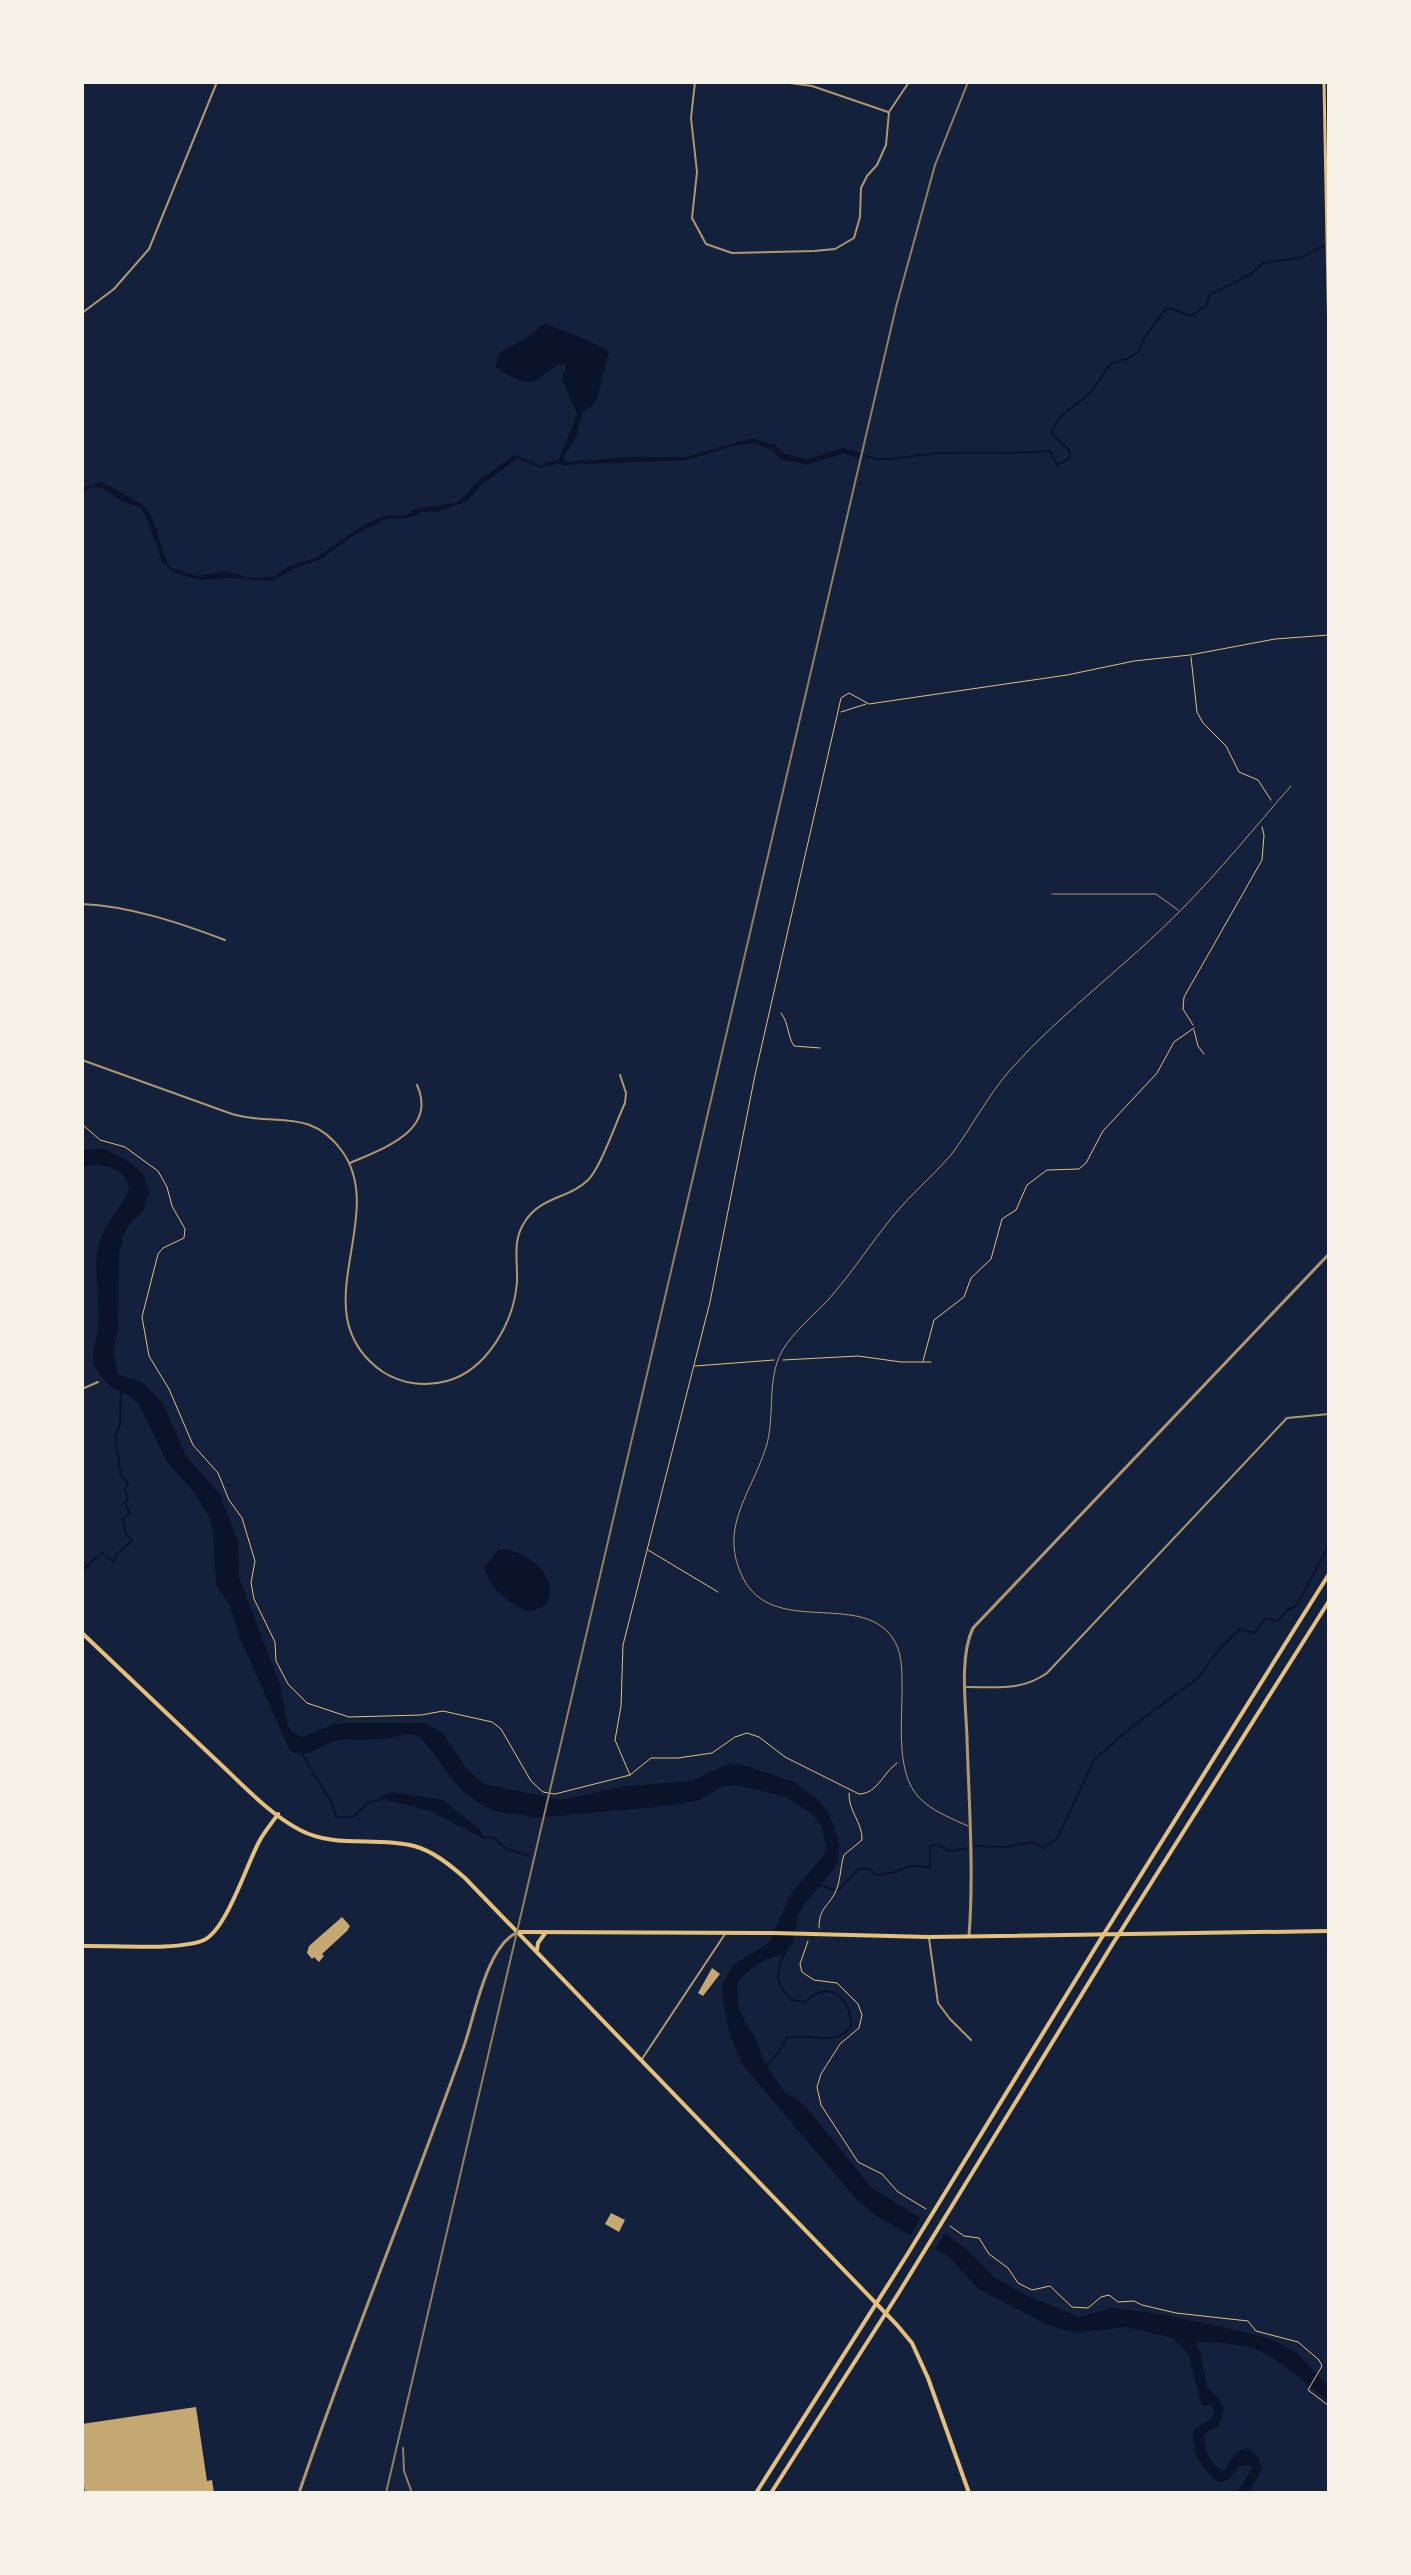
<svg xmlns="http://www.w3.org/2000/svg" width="1411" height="2575" font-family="Arial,sans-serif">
  <rect width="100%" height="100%" fill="#14213d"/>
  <g fill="#0b132b">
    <path d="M 544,324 C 554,326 604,346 609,352 L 597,398 L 593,405 L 582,413 L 576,438 L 563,457 L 566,462 L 625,457 L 686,457 L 752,438 L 775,445 L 785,454 L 807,459 L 843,448 L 861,453 L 858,459 L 844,453 L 807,465 L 780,459 L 772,450 L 754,443 L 732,446 L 688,460 L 564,465 L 558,463 L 542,468 L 517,459 L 480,486 L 467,501 L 438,512 L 422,512 L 408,518 L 386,519 L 354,535 L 321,559 L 297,567 L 272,581 L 231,578 L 198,580 L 173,572 L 162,562 L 146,516 L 141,508 L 121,501 L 103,488 L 91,487 L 82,492 L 82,488 L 101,482 C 108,485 143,504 146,508 C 157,520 159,550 171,568 L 198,576 L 226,571 L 249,578 L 275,577 L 287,567 L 317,557 L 362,526 L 383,516 L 407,515 L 414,509 L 455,503 L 467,494 L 476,483 L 515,455 L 540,465 L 559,459 L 577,414 L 562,380 L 566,364 C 554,364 548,372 539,379 C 528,387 504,375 496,367 C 497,345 514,347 528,337 C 534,332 538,327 544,324 Z"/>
    <path d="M 104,1149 L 128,1161 L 144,1175 L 149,1192 L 143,1211 L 130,1223 L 123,1236 L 119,1254 L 118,1328 L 114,1350 L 117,1371 L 119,1375 L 142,1382 L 163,1403 L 186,1456 L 220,1494 L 238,1542 L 239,1577 L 280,1685 L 288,1726 L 293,1733 L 303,1737 L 334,1724 L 346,1723 L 424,1723 L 443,1733 L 467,1769 L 484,1784 L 561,1800 L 626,1786 L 692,1781 L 728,1764 L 743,1765 L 794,1782 L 818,1800 L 826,1809 L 835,1828 L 839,1844 L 838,1860 L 834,1869 L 803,1906 L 798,1916 L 793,1942 L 785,1955 C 770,1954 746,1970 737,1983 L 738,2005 L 745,2022 L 755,2037 L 765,2063 L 785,2093 L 799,2100 L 807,2108 L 872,2188 L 946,2234 L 967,2250 L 995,2278 L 1026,2295 L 1079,2317 L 1111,2308 L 1160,2314 L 1245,2332 L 1273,2340 L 1297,2353 L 1329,2387 L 1329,2401 C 1305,2384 1284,2361 1257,2350 C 1238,2342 1214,2343 1195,2342 L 1201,2354 L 1207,2388 L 1218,2397 L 1224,2409 L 1219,2425 L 1204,2434 C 1203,2449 1210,2465 1224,2471 C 1231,2462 1233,2450 1248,2448 L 1258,2457 L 1262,2469 L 1248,2493 L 1237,2493 L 1252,2469 L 1251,2465 L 1239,2466 L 1229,2480 L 1219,2482 C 1202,2469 1190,2452 1194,2430 L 1211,2419 L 1214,2412 L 1210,2404 L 1203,2406 L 1201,2403 L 1188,2353 L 1173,2338 L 1126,2327 L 1075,2333 L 1048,2325 L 980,2290 L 948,2256 L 876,2216 L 857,2200 L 742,2064 L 730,2035 L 724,2007 L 722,1985 L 733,1965 L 770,1942 L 790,1895 L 824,1855 L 826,1845 L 821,1826 L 811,1813 L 786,1797 L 737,1785 L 722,1787 L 699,1800 L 676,1805 L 534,1818 C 520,1813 512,1815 499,1812 C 486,1809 472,1799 462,1790 C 449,1779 426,1738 415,1735 C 405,1733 395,1738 385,1739 C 369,1741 351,1738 336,1741 C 319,1745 308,1760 290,1751 L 240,1638 L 229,1604 L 216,1585 L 213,1532 L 209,1517 L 194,1492 L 167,1462 L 139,1404 C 125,1389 110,1393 97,1370 C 88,1355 96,1344 98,1329 C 101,1301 92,1270 99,1243 C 105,1222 121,1209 129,1189 C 128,1169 98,1159 82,1168 L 82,1150 Z"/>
    <path d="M 506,1549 C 531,1555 563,1580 544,1607 L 529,1612 C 508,1603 490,1589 484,1567 L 498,1550 Z"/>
    <path d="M 392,1792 L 443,1800 L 479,1829 L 486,1840 L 430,1811 L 386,1800 L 381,1796 Z"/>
  </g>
  <path fill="#14213d" d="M 923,2214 L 947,2230 L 934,2251 L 909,2238 Z"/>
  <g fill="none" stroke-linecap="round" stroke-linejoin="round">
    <g stroke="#0b132b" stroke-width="2">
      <path d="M 866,456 C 887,464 916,453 941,453 C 977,452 1013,454 1050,451 L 1057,465 L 1070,458 L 1069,450 L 1052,434 C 1056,412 1079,406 1092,390 C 1100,381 1104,371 1112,363 L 1127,359 L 1138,352 L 1144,338 L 1164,311 L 1170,308 L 1191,316 L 1207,305 L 1209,295 L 1251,274 L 1263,263 L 1304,257 L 1314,250 L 1329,244"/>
      <path d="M 82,1570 L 102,1553 L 113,1562 L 118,1553 L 132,1541 L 127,1536 L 122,1519 L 130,1513 L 125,1503 L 128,1498 L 125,1490 L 128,1483 L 121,1476 L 115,1436 L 120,1425 L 121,1392"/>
      <path d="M 301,1752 L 332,1803 L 336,1817 L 353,1817 L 368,1803 L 385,1798"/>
      <path d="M 484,1837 L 494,1838 L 507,1849 L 529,1856"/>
      <path d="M 975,1846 L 1008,1847 L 1032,1842 L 1044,1848 L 1057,1839 L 1094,1760 L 1134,1725 L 1198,1678 L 1220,1648 L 1240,1629 L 1255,1633 L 1265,1619 L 1278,1621 L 1286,1611 L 1297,1605 L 1329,1545"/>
      <path d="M 817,1884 L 837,1891 L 859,1869 L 869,1869 L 876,1875 L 896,1872 L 910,1866 L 930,1867 L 930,1847 L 934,1844 L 951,1851 L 966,1848"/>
      <path d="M 766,2066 L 779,2052 L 787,2038 C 809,2031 835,2049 851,2026 C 851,1996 828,1979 805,2002 L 792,2000 C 774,1981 776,1976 784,1954"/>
    </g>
  </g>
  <g fill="#c6a872">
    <path d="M 342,1917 L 350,1926 L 347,1931 L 322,1954 L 324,1956 L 319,1962 L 314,1957 L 312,1959 L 307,1953 L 309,1946 Z"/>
    <path d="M 712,1968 L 720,1974 L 703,1996 L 698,1993 Z"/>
    <path d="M 611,2213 L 625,2220 L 619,2232 L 605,2224 Z"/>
    <path d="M 196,2407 L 207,2481 L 212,2480 L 214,2493 L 85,2493 L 82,2471 L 82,2424 Z"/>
  </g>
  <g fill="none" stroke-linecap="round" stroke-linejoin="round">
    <g stroke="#e5c07b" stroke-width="1">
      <path d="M 1191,657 L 1197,712 L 1203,723 L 1226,746 L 1239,772 L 1258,780 L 1271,800"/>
      <path d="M 841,712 L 866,704"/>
      <path d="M 781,1013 C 789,1023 787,1035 794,1046 L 820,1048"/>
      <path d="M 1193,1025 L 1183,1009 L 1184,997 L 1262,860 L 1264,835 L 1262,827"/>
      <path d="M 1194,1030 L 1198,1046 L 1204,1054"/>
      <path d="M 82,1124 L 100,1140 L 125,1147 L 158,1171 L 167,1187 L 172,1206 L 185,1229 L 184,1238 L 163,1248 L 158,1254 L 142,1317 L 149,1356 L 169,1389 L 193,1445 L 218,1473 L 229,1500 L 242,1518 L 255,1561 L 251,1583 L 254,1599 L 275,1642 L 276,1661 L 288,1684 L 307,1703 L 349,1717 L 421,1715 L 443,1711 L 492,1722 L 501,1729 L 531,1781 L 543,1792 L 555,1794 L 630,1775 L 651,1758 L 678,1758 L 712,1753 L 735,1737 L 747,1733 L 759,1737 L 785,1757 L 859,1794 C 877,1794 883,1773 897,1763"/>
      <path d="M 783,1360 L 858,1356 L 901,1362 L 931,1362"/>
      <path d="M 923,1361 L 934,1320 L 964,1297 L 971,1278 L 991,1259 L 1002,1219 L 1016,1210 L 1027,1185 L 1047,1170 L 1079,1169 L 1086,1163 L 1103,1131 L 1157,1073 L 1174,1042 L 1194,1028"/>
      <path d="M 695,1366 L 774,1360"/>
      <path d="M 648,1550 L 718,1592"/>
      <path d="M 630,1775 L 615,1740 L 621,1706 L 623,1645 L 710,1302 L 755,1075 L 841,698 L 849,693 L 869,704 L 1067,675 L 1134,661 L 1190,655 L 1275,639 L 1329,635"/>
      <path d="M 819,1928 C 819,1908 827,1908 835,1893 C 841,1881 840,1867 844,1855 L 862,1840 C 863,1823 848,1811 849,1793"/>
      <path d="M 808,1941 L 800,1964 L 802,1972 L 814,1980 L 837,1983 L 858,2004 L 862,2015 L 859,2028 L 840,2044 L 821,2074 L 817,2087 L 821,2105 L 858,2162 L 882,2174 L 898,2192 L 926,2209"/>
      <path d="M 950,2226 L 964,2236 L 979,2238 L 989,2254 L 1008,2268 L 1018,2283 L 1032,2290 L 1050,2286 L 1072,2307 L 1088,2308 L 1101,2297 L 1109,2295 L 1118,2302 L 1134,2301 L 1142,2305 L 1176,2313 L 1248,2321 L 1256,2331 L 1298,2342 L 1319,2360 L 1322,2366 L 1308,2390 L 1329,2406"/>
    </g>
    <g stroke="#b1986c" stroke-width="1">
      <path d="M 1052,894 L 1156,894 L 1178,910"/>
      <path d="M 968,1826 C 953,1819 937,1813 925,1803 C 893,1779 903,1720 902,1684 C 902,1668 902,1651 892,1637 C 859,1591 773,1637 743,1578 C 719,1530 748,1498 764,1453 C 777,1420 765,1382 782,1351 C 794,1331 813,1316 829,1299 C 852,1273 871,1243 893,1216 C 911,1194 933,1176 951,1155 C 972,1127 988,1095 1011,1069 C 1062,1012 1126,966 1180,911 C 1219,872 1254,828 1291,786"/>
    </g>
    <g stroke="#b1986c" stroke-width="2">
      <path d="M 695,82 L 691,118 L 697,172 L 692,218 L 706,244 L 732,253 L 814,251 L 835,249 L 854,238 L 860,217 L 861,188 L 867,176 L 877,165 L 886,145 L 889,112 L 909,82"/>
      <path d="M 695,82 L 716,82"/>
      <path d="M 783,82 L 812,86 L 888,112"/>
      <path d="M 82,313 L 114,289 L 149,249 L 217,82"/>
      <path d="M 82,904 C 130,906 180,923 225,940"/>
      <path d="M 82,1060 L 232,1114 C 275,1127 310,1107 342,1151 C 377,1200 338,1264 347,1318 C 351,1340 364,1359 383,1372 C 402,1384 425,1387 447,1381 C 487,1370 514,1322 517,1282 C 518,1262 512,1242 524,1223 C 540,1196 569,1199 588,1180 C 601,1167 616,1122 625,1103 L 626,1093 L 620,1075"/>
      <path d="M 350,1163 C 382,1149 438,1131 417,1085"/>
      <path d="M 82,1389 L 98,1382"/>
      <path d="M 967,1687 C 997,1687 1022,1691 1047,1673 L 1287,1418 L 1329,1414"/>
      <path d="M 929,1938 L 938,2003 L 950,2019 L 971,2040"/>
      <path d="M 642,2059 L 725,1934"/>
      <path d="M 82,2130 L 82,2144"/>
    </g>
    <g stroke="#b1986c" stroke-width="3">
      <path d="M 969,1936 C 974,1871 969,1804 967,1738 C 966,1706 959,1657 973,1628 L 1329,1254"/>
      <path d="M 299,2493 C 350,2343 411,2196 464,2046 C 475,2015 486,1948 516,1933"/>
    </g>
    <path stroke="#e5c07b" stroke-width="3" d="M 1324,82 L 1329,341"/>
    <g stroke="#e5c07b" stroke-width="4">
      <path d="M 82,1633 C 126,1675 171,1717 215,1759 C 241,1783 269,1814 300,1830 C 336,1849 375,1836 414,1846 C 433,1851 450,1865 465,1878 L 897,2325 L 912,2343 L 928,2378 L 969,2493"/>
      <path d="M 519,1932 L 773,1933 L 929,1937 L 1329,1931"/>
      <path d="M 82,1946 C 111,1945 180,1951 204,1940 C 227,1929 247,1863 260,1840 C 265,1831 272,1823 278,1814"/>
      <path d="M 537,1950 L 538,1943 L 546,1932"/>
    </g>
    <g stroke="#e5c07b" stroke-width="4">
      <path d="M 756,2493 L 907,2255 L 1097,1945 L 1329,1574"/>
      <path d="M 771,2493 L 898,2294 L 1112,1945 L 1329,1601"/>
    </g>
    <g stroke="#918062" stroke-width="2">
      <path d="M 403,2448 L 404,2471 L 412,2493"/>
      <path d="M 386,2493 L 896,307 L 935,165 L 968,82"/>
    </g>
  </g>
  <rect width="1411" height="2575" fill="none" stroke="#f6f1e7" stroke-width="168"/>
</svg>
